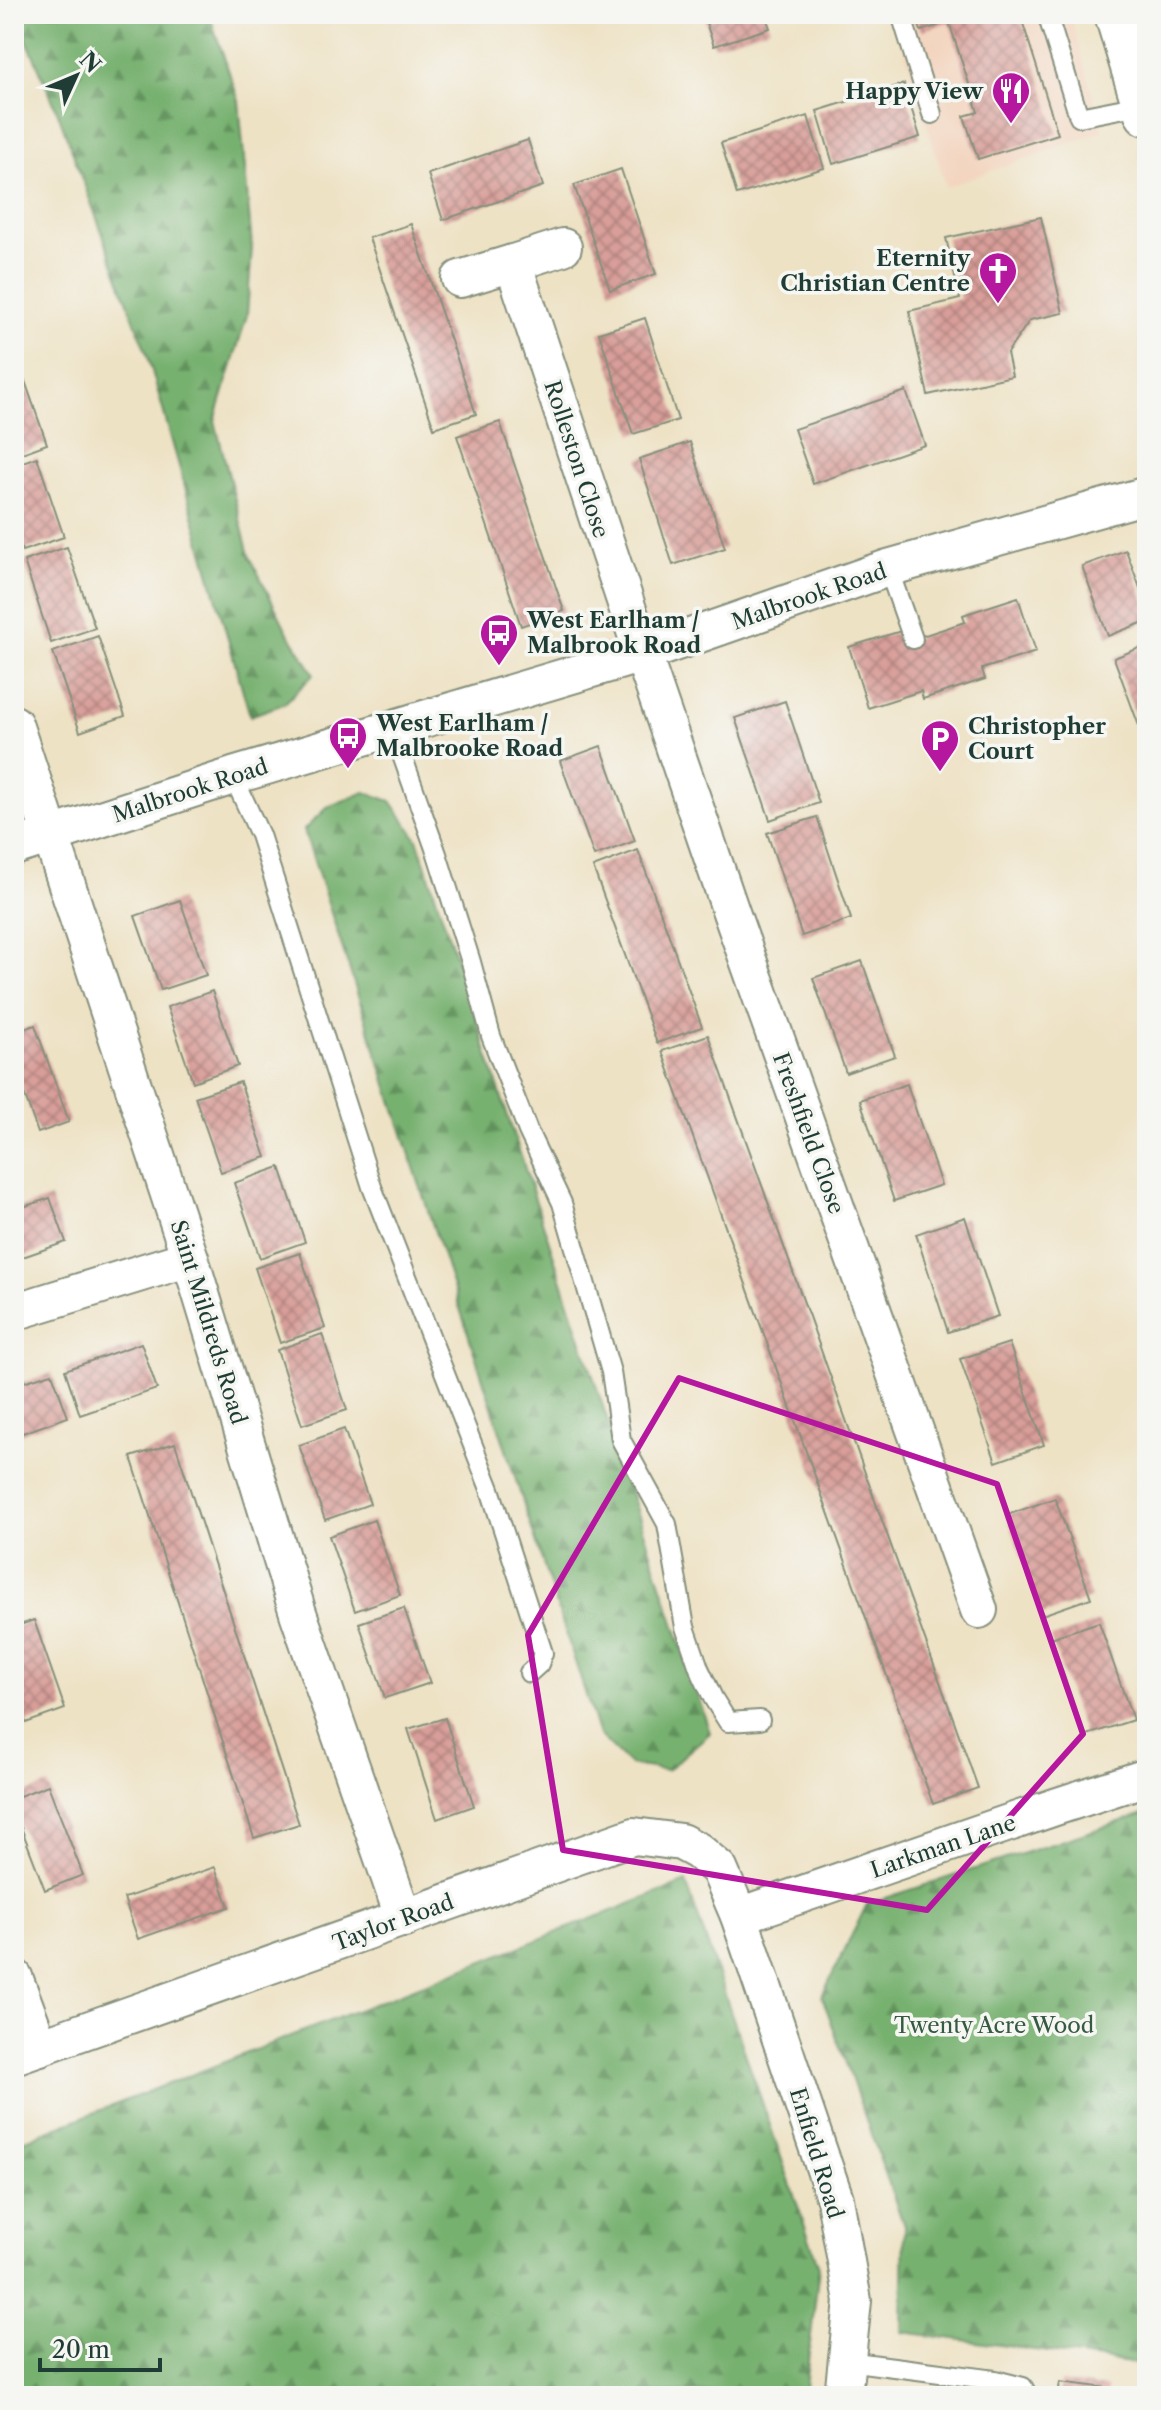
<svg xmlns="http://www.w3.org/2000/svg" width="1161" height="2410" font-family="'Libre Caslon Text',serif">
  <defs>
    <pattern id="forest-firs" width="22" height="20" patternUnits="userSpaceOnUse" patternTransform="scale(2)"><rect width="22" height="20" fill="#77b16f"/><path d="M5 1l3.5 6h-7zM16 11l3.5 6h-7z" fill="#61915c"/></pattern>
    <pattern id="building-cross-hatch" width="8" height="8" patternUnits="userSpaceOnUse" patternTransform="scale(2)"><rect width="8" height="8" fill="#d99e99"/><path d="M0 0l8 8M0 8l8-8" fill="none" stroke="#af827e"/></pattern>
  </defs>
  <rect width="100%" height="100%" fill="#f6f6f2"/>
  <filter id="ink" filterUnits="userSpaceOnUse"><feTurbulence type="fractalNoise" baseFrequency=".0125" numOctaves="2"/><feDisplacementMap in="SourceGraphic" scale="16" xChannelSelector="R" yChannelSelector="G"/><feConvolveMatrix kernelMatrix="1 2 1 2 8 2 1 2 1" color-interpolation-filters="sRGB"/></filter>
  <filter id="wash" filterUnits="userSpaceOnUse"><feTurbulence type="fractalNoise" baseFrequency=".006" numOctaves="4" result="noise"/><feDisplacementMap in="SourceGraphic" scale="32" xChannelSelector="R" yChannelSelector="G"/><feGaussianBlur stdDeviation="1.8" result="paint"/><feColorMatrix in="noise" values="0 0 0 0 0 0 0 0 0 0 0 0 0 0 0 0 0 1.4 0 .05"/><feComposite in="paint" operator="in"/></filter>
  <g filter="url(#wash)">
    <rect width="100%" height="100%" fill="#eee2c5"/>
    <path fill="#f3d4be" d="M 893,14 L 1070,14 L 1103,131 L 946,187 Z"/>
    <g fill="url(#forest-firs)" stroke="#4b7752" stroke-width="2">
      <path d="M 16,14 L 209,14 L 239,101 L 252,247 L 247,315 L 215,421 L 249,555 L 287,631 L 314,674 L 284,704 L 250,716 L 148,357 L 58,113 Z"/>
      <path d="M 365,792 L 391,801 L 417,839 L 710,1733 L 667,1770 L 630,1765 L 599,1735 L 304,830 L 327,807 Z"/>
      <path d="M 1147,1813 L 1147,2365 L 902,2332 L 904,2226 L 822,1996 L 867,1904 Z"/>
      <path d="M 686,1882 L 819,2267 L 804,2396 L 756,2396 L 723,2392 L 613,2394 L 605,2396 L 14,2396 L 14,2144 Z"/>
    </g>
    <g id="blocks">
      <g fill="url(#building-cross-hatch)">
        <path d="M 703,14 L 765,14 L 770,28 L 714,46 Z"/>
        <path d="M 915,14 L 1020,14 L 1058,134 L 978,159 L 964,116 L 978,112 L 949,22 L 921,31 Z"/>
        <path d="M 904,84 L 920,137 L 833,164 L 817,111 Z"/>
        <path d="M 808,116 L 824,168 L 737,195 L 721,143 Z"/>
        <path d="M 528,140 L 543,186 L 443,220 L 428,174 Z"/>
        <path d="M 621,169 L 656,274 L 610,290 L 574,185 Z"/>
        <path d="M 1041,217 L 1063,313 L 1030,320 L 1007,353 L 1012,376 L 928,395 L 909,311 L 960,299 L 946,238 Z"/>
        <path d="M 411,224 L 476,414 L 434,428 L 369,238 Z"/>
        <path d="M 645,318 L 678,420 L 633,434 L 599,333 Z"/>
        <path d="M 19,364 L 47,444 L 14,456 L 14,365 Z"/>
        <path d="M 906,391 L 925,445 L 813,484 L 794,429 Z"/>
        <path d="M 500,422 L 564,611 L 521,626 L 457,436 Z"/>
        <path d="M 690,442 L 725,548 L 673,565 L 639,459 Z"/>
        <path d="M 37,457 L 64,537 L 22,551 L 14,526 L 14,465 Z"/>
        <path d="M 67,547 L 95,628 L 51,643 L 24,561 Z"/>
        <path d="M 1126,550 L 1147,607 L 1147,621 L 1108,636 L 1082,566 Z"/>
        <path d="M 1018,597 L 1036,652 L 982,669 L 985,679 L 923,699 L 921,691 L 868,708 L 849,647 L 901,631 L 904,642 L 965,622 L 963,615 Z"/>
        <path d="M 98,636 L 125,716 L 80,732 L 53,652 Z"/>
        <path d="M 1147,645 L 1147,732 L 1142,734 L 1114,658 Z"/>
        <path d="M 785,701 L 819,803 L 770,820 L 735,718 Z"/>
        <path d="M 601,746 L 635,841 L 594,856 L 560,761 Z"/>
        <path d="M 817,817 L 851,919 L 802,936 L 767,833 Z"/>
        <path d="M 638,850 L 702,1027 L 657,1043 L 593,867 Z"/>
        <path d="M 180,900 L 206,975 L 161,990 L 135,916 Z"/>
        <path d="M 862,961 L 895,1056 L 846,1073 L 813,978 Z"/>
        <path d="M 212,991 L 238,1066 L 193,1082 L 167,1007 Z"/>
        <path d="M 35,1025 L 69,1122 L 38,1133 L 14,1065 L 14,1032 Z"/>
        <path d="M 708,1035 L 978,1788 L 933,1804 L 662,1051 Z"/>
        <path d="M 240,1082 L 266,1157 L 221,1172 L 195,1097 Z"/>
        <path d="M 907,1084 L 941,1185 L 894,1201 L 860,1100 Z"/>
        <path d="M 280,1167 L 305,1242 L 260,1258 L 234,1183 Z"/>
        <path d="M 50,1198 L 66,1242 L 14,1260 L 14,1210 Z"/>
        <path d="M 965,1217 L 998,1316 L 948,1332 L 916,1234 Z"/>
        <path d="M 300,1253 L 325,1328 L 280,1343 L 255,1268 Z"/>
        <path d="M 322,1334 L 347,1410 L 302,1425 L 277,1350 Z"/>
        <path d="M 141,1343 L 157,1389 L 80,1415 L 65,1370 Z"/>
        <path d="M 1009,1343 L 1044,1445 L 996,1462 L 960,1359 Z"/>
        <path d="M 52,1373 L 68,1417 L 14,1436 L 14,1385 Z"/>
        <path d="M 344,1429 L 370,1504 L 325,1520 L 299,1445 Z"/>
        <path d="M 175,1443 L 299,1824 L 254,1838 L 131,1457 Z"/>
        <path d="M 1055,1498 L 1091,1598 L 1042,1615 L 1007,1515 Z"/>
        <path d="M 374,1520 L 400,1595 L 355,1611 L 329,1536 Z"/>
        <path d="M 404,1608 L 430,1683 L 385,1698 L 359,1623 Z"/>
        <path d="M 34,1620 L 65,1709 L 26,1723 L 14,1688 L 14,1627 Z"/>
        <path d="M 1099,1622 L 1133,1720 L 1084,1736 L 1051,1638 Z"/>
        <path d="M 445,1718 L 474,1806 L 437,1819 L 408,1729 Z"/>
        <path d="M 48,1785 L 83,1875 L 45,1890 L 14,1809 L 14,1798 Z"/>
        <path d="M 215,1867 L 229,1907 L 138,1939 L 124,1898 Z"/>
        <path d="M 1060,2382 L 1107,2388 L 1106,2396 L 1058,2396 Z"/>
      </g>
    </g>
  </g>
  <g filter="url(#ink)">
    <use href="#blocks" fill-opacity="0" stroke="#86907c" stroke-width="2"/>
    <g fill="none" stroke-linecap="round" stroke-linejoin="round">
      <g stroke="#86907c" stroke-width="22">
        <g id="service">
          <path d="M 901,14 L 932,114"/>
          <path d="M 1047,14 L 1079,117 L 1145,104"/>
          <path d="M 888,568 L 913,639"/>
          <path d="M 392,727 L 437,854 L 471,962 L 491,1036 L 528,1131 L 562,1203 L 611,1372 L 621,1440 L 667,1524 L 685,1627 L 699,1668 L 713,1698 L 728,1722 L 760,1720"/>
          <path d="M 233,776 L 260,835 L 372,1187 L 490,1489 L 543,1653 L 539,1664 L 529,1673"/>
          <path d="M 847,2361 L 995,2380 L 1023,2387 L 1028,2396"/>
        </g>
      </g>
      <g stroke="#86907c" stroke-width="40">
        <g id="minor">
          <path d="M 563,247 L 513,263 L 649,673 L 732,915 L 979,1610"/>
          <path d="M 460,279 L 513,263"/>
          <path d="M 14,724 L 190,1258 L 298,1613 L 404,1919"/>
          <path d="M 14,847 L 233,776 L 642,654 L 888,568 L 1147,495"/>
          <path d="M 14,1312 L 190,1258"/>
          <path d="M 739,1916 L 1055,1807 L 1147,1777"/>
          <path d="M 14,1977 L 40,2047"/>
          <path d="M 14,2056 L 634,1836 L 681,1842 L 698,1851 L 719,1869 L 739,1916 L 835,2199 L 853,2301 L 843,2396"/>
        </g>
      </g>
      <g stroke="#86907c" stroke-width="48">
        <path id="tertiary" d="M 1117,14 L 1147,113"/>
      </g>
      <use href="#service" stroke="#fff" stroke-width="18"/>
      <use href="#minor" stroke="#fff" stroke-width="36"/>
      <use href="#tertiary" stroke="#fff" stroke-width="44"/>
    </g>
  </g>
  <path fill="none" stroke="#b5179e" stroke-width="6" stroke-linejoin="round" d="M 679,1378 L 997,1484 L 1083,1734 L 927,1910 L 563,1850 L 528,1635 Z"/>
  <defs>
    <g id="restaurant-pin" transform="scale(2)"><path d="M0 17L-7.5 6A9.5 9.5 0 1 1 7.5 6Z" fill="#b5179e" stroke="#f6f6f2"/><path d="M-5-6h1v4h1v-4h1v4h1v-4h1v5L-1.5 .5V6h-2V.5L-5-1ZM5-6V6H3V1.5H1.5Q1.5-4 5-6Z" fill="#fff"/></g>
    <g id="church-pin" transform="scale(2)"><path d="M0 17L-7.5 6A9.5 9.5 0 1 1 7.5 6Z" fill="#b5179e" stroke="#f6f6f2"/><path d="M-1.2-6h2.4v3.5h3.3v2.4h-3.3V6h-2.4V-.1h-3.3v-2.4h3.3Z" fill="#fff"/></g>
    <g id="bus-pin" transform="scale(2)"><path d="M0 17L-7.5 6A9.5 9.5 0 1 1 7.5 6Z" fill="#b5179e" stroke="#f6f6f2"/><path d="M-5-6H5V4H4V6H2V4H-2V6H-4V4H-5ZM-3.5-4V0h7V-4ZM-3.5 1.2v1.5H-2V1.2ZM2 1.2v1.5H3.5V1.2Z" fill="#fff"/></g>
    <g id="parking-pin" transform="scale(2)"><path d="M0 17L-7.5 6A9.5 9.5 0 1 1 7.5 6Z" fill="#b5179e" stroke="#f6f6f2"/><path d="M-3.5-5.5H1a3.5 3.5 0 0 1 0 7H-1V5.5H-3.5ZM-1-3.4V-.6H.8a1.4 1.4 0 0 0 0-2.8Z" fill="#fff"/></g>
  </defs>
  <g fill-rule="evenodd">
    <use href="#restaurant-pin" x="1011" y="91"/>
    <use href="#church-pin" x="998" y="271"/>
    <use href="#bus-pin" x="499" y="633"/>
    <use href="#bus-pin" x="348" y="736"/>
    <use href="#parking-pin" x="940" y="739"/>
  </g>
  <g text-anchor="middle" stroke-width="7" stroke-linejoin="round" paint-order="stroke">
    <g font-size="22" font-weight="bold" fill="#1f3d34" stroke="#f6f6f2" text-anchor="start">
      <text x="983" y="99" text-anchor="end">Happy View</text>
      <text x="970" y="266" text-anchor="end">Eternity<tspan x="970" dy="25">Christian Centre</tspan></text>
      <text x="527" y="628">West Earlham /<tspan x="527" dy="25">Malbrook Road</tspan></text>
      <text x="376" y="731">West Earlham /<tspan x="376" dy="25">Malbrooke Road</tspan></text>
      <text x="968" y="734">Christopher<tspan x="968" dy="25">Court</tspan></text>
    </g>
    <g font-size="22" fill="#1f3d34" stroke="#f6f6f2">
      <text transform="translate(577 459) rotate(72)" y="8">Rolleston Close</text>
      <text transform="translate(809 596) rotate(-19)" y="8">Malbrook Road</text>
      <text transform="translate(190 790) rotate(-18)" y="8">Malbrook Road</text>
      <text transform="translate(809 1133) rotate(70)" y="8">Freshfield Close</text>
      <text transform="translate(209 1322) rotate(73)" y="8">Saint Mildreds Road</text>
      <text transform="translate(943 1846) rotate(-19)" y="8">Larkman Lane</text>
      <text transform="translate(393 1922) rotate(-20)" y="8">Taylor Road</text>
      <text transform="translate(817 2153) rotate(73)" y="8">Enfield Road</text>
    </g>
    <g font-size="22" fill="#365a43" stroke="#f6f6f2">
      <text x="994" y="2033">Twenty Acre Wood</text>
    </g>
  </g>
  <rect width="1161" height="2410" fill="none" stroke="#f6f6f2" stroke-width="48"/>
  <g transform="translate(76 76) rotate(46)" stroke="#f6f6f2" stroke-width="6" paint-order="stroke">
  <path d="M0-6L14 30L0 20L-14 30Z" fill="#1f3d34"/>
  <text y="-12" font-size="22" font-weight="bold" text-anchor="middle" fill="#1f3d34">N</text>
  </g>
  <path d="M40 2358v12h120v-12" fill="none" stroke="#1f3d34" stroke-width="4"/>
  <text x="52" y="2358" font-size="24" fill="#1f3d34" stroke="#f6f6f2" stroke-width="6" paint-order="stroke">20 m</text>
</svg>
